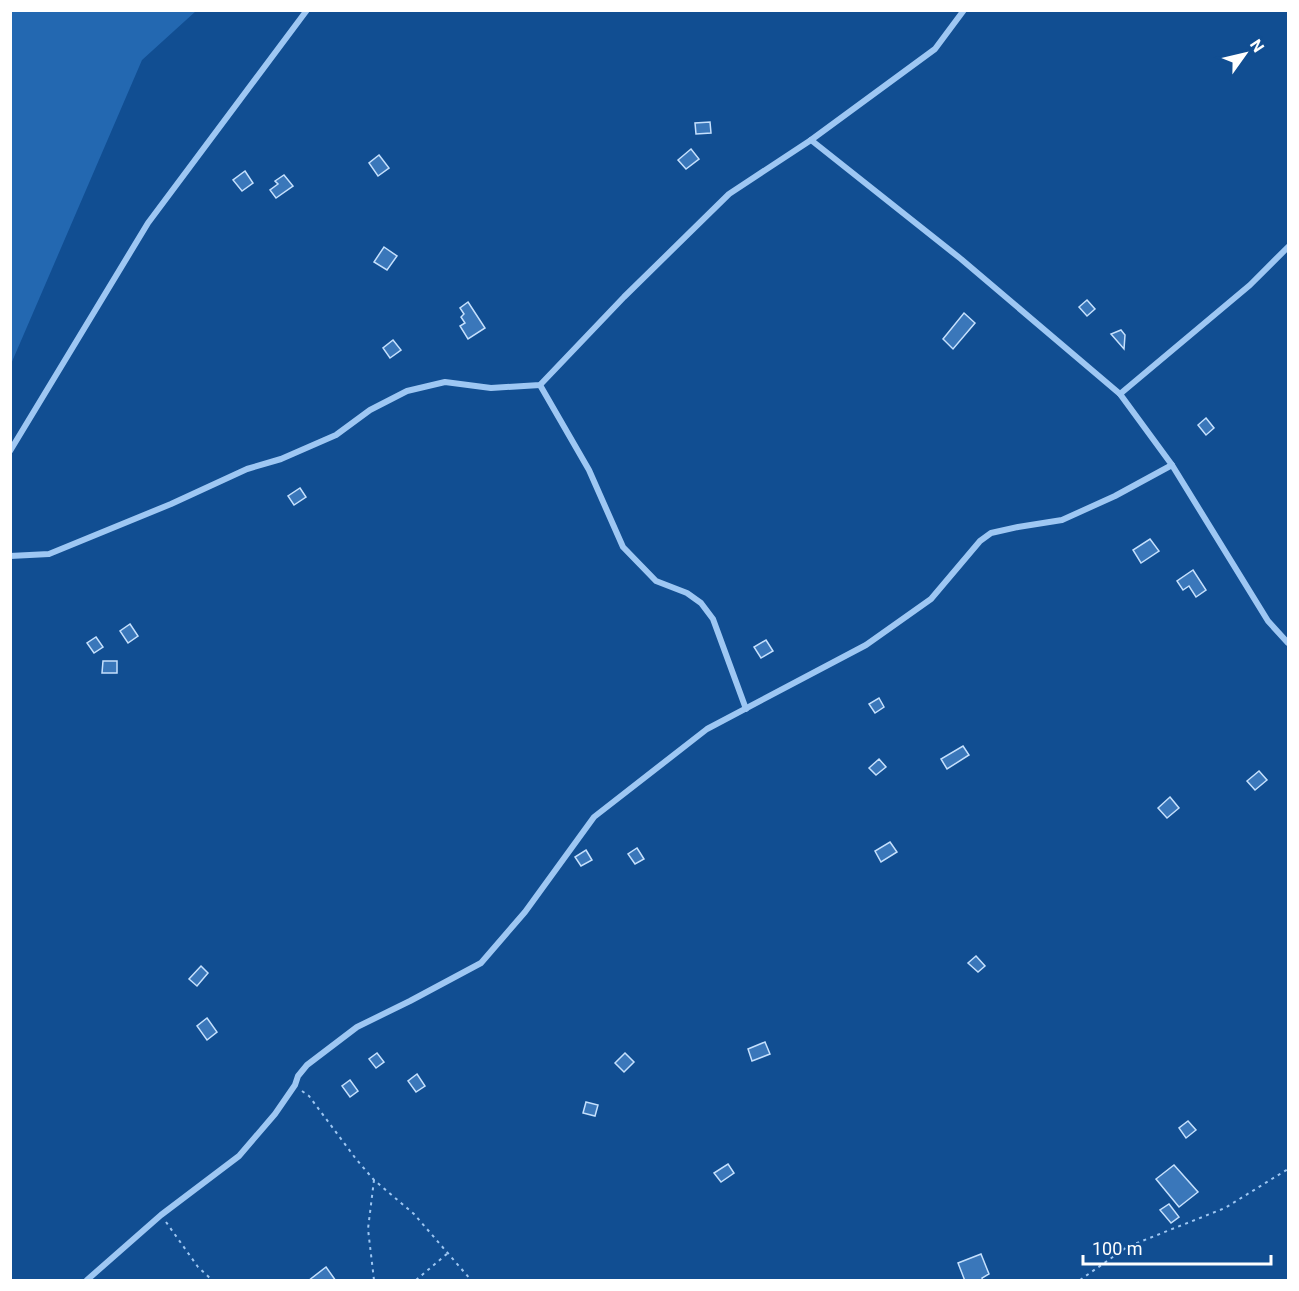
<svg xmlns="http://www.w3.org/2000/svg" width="1299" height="1291" font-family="Roboto,sans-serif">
  <rect width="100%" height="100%" fill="#114e92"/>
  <path fill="#2368b1" d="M 11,10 L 196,11 L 142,60 L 11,364 Z"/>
  <g fill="#3a77ba" stroke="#c5e0fd" stroke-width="1.5">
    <path d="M 710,122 L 711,133 L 696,134 L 695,123 Z"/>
    <path d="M 691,149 L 699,159 L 686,169 L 678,160 Z"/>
    <path d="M 379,155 L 389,168 L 378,176 L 369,163 Z"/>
    <path d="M 245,171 L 253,183 L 242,191 L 233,180 Z"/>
    <path d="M 284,175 L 293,186 L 276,198 L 270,190 L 278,184 L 275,181 Z"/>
    <path d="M 384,247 L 397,256 L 387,270 L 374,262 Z"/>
    <path d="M 1087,300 L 1095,309 L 1087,316 L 1079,307 Z"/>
    <path d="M 468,302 L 485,328 L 468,339 L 460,326 L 465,323 L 461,317 L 464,314 L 460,308 Z"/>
    <path d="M 964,313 L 975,323 L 953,349 L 943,339 Z"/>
    <path d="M 1121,330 L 1125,335 L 1124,349 L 1111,334 Z"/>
    <path d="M 393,340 L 401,350 L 390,358 L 383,348 Z"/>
    <path d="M 1206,418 L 1214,428 L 1206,435 L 1198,425 Z"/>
    <path d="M 300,488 L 306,497 L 294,505 L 288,496 Z"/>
    <path d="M 1150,539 L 1159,551 L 1141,563 L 1133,550 Z"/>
    <path d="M 1193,570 L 1206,590 L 1196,597 L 1189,586 L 1183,590 L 1177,581 Z"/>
    <path d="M 130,624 L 138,636 L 128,643 L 120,631 Z"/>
    <path d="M 96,637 L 103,647 L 94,653 L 87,643 Z"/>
    <path d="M 766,640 L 773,651 L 761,658 L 754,647 Z"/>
    <path d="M 103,661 L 117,661 L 117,673 L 102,673 Z"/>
    <path d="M 879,698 L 884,707 L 875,713 L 869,704 Z"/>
    <path d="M 963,746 L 969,755 L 947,769 L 941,759 Z"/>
    <path d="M 879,759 L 886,767 L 876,775 L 869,768 Z"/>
    <path d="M 1259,771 L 1267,780 L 1255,790 L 1247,781 Z"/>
    <path d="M 1170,797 L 1179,808 L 1167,818 L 1158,808 Z"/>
    <path d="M 890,842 L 897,852 L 881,862 L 875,851 Z"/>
    <path d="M 637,848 L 644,859 L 635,864 L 628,854 Z"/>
    <path d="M 586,850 L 592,860 L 581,866 L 575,857 Z"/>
    <path d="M 976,956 L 985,966 L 978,972 L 968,963 Z"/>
    <path d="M 201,966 L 208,973 L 197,986 L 189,979 Z"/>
    <path d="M 207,1018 L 217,1032 L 207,1040 L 197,1026 Z"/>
    <path d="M 765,1042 L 770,1054 L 752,1061 L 748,1049 Z"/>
    <path d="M 377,1053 L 384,1062 L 376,1068 L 369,1059 Z"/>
    <path d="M 625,1053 L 634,1062 L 624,1072 L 615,1063 Z"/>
    <path d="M 417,1074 L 425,1086 L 416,1092 L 408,1081 Z"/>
    <path d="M 350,1080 L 358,1091 L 350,1097 L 342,1086 Z"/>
    <path d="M 586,1102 L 598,1105 L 595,1116 L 583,1113 Z"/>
    <path d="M 1188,1121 L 1196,1130 L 1186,1138 L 1179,1128 Z"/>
    <path d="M 728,1164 L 734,1173 L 721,1182 L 714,1173 Z"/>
    <path d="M 1174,1165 L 1198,1192 L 1179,1207 L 1156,1179 Z"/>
    <path d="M 1169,1204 L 1179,1217 L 1171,1223 L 1160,1210 Z"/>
    <path d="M 981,1254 L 989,1274 L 982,1278 L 983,1281 L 965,1281 L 958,1263 Z"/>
    <path d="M 326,1267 L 336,1281 L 308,1281 Z"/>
  </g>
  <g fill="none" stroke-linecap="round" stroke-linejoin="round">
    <g stroke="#9ec7f3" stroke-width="2" stroke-dasharray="3 4.5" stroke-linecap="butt">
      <path d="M 302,1091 L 309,1096 L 356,1159 L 374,1180 L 414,1214 L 471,1280"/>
      <path d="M 374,1180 L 368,1229 L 374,1280"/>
      <path d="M 166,1222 L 198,1267 L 212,1280"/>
      <path d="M 416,1280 L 448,1253"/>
      <path d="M 1080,1280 L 1127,1247 L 1225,1208 L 1288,1169"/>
    </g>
    <g stroke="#9ec7f3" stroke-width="6">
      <path d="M 964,10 L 935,49 L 811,140 L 961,259 L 1120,394"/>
      <path d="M 540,385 L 589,470 L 623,547 L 656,581 L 687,593 L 701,603 L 713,619 L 746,709"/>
      <path d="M 10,451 L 148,223 L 307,10"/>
      <path d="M 1172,465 L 1268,621 L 1288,643"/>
      <path d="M 10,556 L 49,554 L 171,504 L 247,469 L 281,459 L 336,435 L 370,410 L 407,391 L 445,382 L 491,388 L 540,385 L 624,297 L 729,194 L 811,140"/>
      <path d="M 87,1280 L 161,1215 L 239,1156 L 275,1114 L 295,1085 L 298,1076 L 307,1065 L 357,1027 L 410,1001 L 481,963 L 525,912 L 594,817 L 707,729 L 866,645 L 931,599 L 980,541 L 991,533 L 1018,527 L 1062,520 L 1115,496 L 1172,465 L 1120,394 L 1250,285 L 1288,247"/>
    </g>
  </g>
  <rect width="1299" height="1291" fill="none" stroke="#ffffff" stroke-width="24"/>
  <g transform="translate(1245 54) rotate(56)" stroke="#114e92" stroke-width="4.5" paint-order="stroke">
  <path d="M0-4.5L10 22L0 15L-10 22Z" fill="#ffffff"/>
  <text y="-9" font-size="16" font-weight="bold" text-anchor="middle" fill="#ffffff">N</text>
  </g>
  <path d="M1083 1255v9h188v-9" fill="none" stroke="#ffffff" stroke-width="3"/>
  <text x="1092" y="1255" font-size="18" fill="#ffffff" stroke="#114e92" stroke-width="4.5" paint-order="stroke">100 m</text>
</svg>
